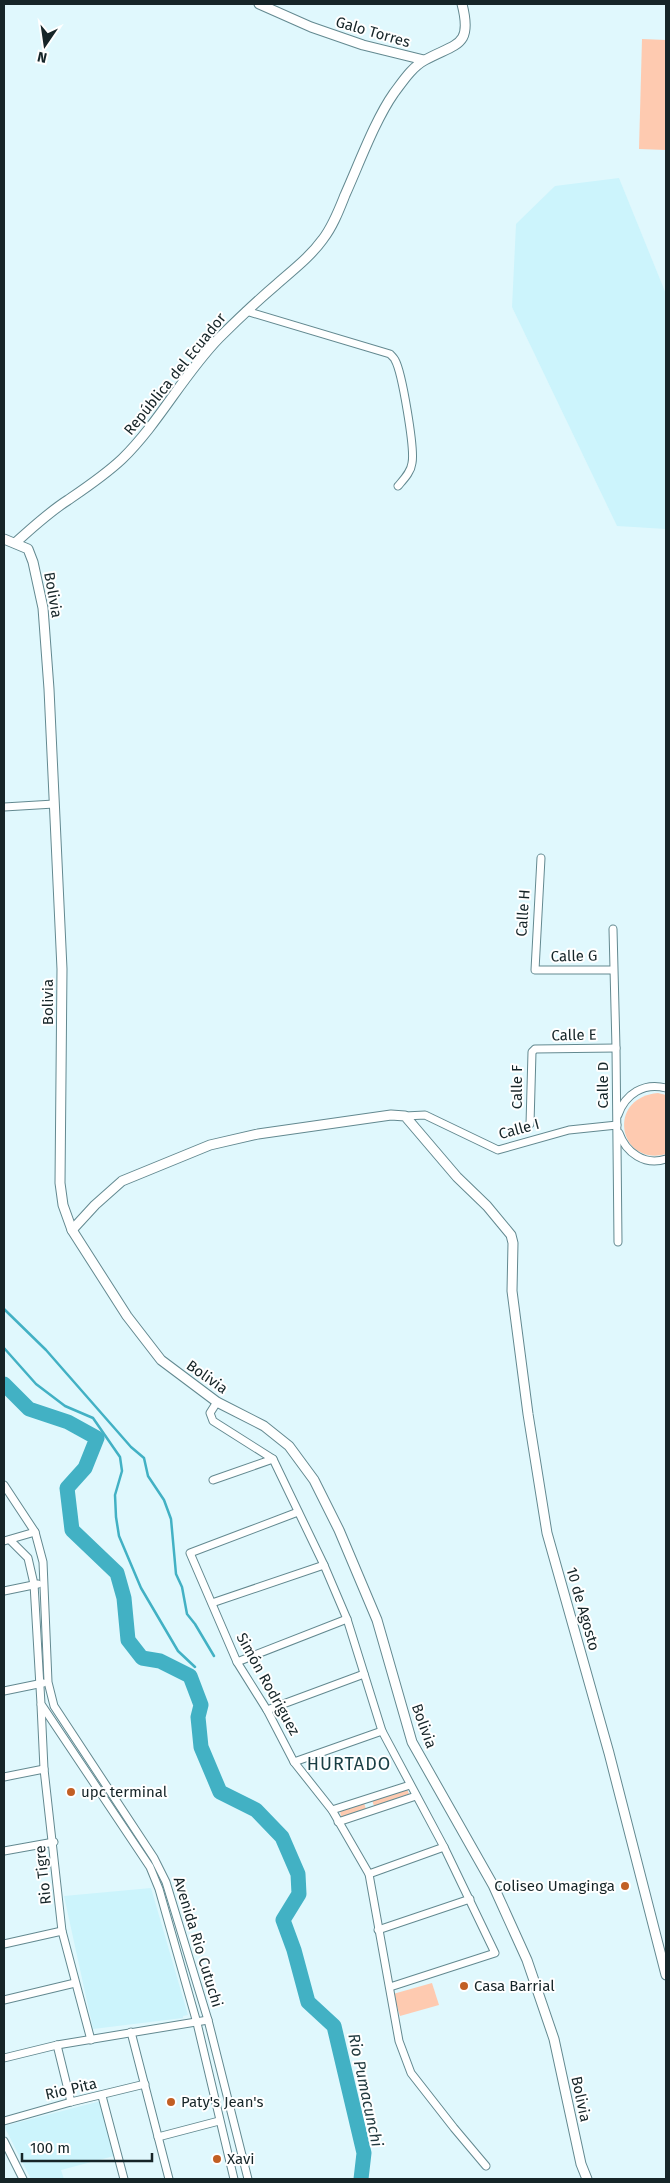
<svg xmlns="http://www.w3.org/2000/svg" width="670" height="2183" font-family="'Fira Sans',sans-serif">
  <rect width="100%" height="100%" fill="#e0f8fd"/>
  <g fill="#ccf4fc">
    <path d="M 619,178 L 666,294 L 666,529 L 617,526 L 512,307 L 516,224 L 555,186 Z"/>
    <path d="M 151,1888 L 188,2015 L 183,2016 L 183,2018 L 93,2029 L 64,1896 Z"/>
    <path d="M 101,2101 L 114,2156 L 61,2170 L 64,2179 L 31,2179 L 4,2126 Z"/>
  </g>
  <g fill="#fecab0">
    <path d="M 642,39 L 666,40 L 666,150 L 639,149 Z"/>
    <path d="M 658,1093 L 666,1095 L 666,1154 C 619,1167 605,1098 658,1093 Z"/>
    <path d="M 407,1789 L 409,1794 L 374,1806 L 372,1800 Z"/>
    <path d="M 364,1803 L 366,1809 L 341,1817 L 340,1811 Z"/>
    <path d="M 432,1983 L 439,2005 L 400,2016 L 393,1994 Z"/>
  </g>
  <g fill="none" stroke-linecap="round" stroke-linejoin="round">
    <g stroke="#42b1c4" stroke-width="2.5">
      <path d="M 4,1309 L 46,1350 L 131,1447 L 144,1458 L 148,1476 L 164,1500 L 171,1519 L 176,1574 L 182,1587 L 187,1614 L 195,1624 L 214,1656"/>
      <path d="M 4,1348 L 36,1384 L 65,1406 L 93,1418 L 120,1457 L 122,1471 L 115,1495 L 116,1517 L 119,1536 L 141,1588 L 178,1651 L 195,1667"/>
    </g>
    <path stroke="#42b1c4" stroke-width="15" d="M 4,1384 L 29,1409 L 68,1422 L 97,1438 L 85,1468 L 67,1488 L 72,1530 L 117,1573 L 124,1598 L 128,1640 L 142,1658 L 160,1661 L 190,1676 L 201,1705 L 198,1717 L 201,1747 L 220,1792 L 256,1810 L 282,1837 L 298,1874 L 299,1894 L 283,1920 L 294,1950 L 308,2002 L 334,2026 L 364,2153 L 361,2179"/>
    <g stroke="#638990" stroke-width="9">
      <g id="minor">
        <path d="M 246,311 L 390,354 C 391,355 395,359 395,360 C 402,372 415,449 412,463 C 411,472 404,479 398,486"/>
        <path d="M 4,807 L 54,804"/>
        <path d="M 541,858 L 535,970 L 613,970"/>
        <path d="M 613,929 L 616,1048 L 618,1242"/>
        <path d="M 618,1115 C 625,1094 644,1082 666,1088"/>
        <path d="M 405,1116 L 425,1115 L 498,1150 L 569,1130 L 617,1125"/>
        <path d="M 530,1124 L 532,1052 L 535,1049 L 616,1048"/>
        <path d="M 619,1133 C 626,1153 645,1166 666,1159"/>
        <path d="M 217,1402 L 210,1413 L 213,1421 L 273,1459 L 324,1565 L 347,1619 L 382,1731 L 444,1847 L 495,1953 L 390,1987"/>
        <path d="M 213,1480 L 273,1459"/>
        <path d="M 4,1485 L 35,1532 L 43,1562 L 48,1682 L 54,1706 L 154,1858 L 166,1882 L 208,2020 L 248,2179"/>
        <path d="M 298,1512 L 190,1553 L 237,1662 L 267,1710 L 294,1762 L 332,1810 L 369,1874 L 399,2041 L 411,2073 L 454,2128 L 486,2166"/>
        <path d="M 10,1540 L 28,1558 L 34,1584 L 41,1704 L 150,1867 L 159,1889 L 197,2023 L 234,2179"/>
        <path d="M 4,1541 L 35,1532"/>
        <path d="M 4,1591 L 38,1584"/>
        <path d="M 212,1603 L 324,1565"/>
        <path d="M 237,1662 L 347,1619"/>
        <path d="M 4,1691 L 43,1683"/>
        <path d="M 41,1705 L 44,1769 L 62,1931 L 91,2040"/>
        <path d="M 267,1710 L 364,1674"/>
        <path d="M 294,1762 L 382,1731"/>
        <path d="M 4,1777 L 44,1769"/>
        <path d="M 332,1810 L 410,1785"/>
        <path d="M 338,1822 L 416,1796"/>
        <path d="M 4,1851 L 54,1842"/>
        <path d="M 369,1874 L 444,1847"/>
        <path d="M 378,1930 L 470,1899"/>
        <path d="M 4,1944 L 62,1931"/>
        <path d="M 4,2000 L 75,1983"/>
        <path d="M 131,2032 L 169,2179"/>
        <path d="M 57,2045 L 71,2102"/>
        <path d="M 4,2058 L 57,2045 L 208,2020"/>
        <path d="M 102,2096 L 124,2179"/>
        <path d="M 4,2121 L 71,2102 L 145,2084"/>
        <path d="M 158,2137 L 219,2121"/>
        <path d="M 4,2141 L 23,2179"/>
      </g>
    </g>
    <g stroke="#638990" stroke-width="11">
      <g id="tertiary">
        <path d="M 259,4 L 311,27 L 363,45 L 424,60"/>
        <path d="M 4,539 L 28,549 L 33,562 L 43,608 L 49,689 L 62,969 L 60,1183 L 63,1205 L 72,1230 L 127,1316 L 161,1360 L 217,1402 L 264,1426 L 289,1446 L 314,1480 L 339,1530 L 377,1620 L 412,1742 L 493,1885 L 527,1960 L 554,2039 L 581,2164 L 587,2179"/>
        <path d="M 15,543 C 32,528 49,512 68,500 C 87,487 105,475 122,459 C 159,423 183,375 219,338 C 238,319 257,301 277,284 C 294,269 310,257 323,239 C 333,226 339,210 345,195 C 359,164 375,120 394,93 C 403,81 412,67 425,60 C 456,43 473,47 462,4"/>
        <path d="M 72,1230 L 95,1205 L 122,1181 L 210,1145 L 258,1134 L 391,1115 L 405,1116 L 457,1177 L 487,1206 L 511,1235 L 513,1243 L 512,1291 L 528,1414 L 547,1533 L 609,1753 L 666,1975"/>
      </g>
    </g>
    <use href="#minor" stroke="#fff" stroke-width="7"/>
    <use href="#tertiary" stroke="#fff" stroke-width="9"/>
  </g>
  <g fill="#c25f24" stroke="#fff" stroke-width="2">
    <circle cx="71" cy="1792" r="5"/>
    <circle cx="625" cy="1886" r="5"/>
    <circle cx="464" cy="1986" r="5"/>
    <circle cx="171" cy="2102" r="5"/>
    <circle cx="217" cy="2159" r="5"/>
  </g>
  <g text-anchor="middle" stroke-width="4" stroke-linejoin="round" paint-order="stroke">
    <g font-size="15" fill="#162528" stroke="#fff">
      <text transform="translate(373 32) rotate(16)" y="5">Galo Torres</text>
      <text transform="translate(175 374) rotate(-51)" y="5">República del Ecuador</text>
      <text transform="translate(53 595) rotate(80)" y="5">Bolivia</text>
      <text transform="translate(523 913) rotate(-86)" y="5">Calle H</text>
      <text transform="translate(574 956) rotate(-1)" y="5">Calle G</text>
      <text transform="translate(48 1002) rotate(-90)" y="5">Bolivia</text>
      <text transform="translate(574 1035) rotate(-1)" y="5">Calle E</text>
      <text transform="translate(603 1085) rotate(-90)" y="5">Calle D</text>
      <text transform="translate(517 1087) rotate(-90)" y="5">Calle F</text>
      <text transform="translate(519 1129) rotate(-15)" y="5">Calle I</text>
      <text transform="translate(207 1377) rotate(35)" y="5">Bolivia</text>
      <text transform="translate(583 1609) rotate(74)" y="5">10 de Agosto</text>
      <text transform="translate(268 1684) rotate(61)" y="5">Simón Rodriguez</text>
      <text transform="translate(424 1726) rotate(70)" y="5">Bolivia</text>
      <text transform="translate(43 1875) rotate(-96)" y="5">Rio Tigre</text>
      <text transform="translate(198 1942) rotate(73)" y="5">Avenida Rio Cutuchi</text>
      <text transform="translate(71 2089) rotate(-13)" y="5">Rio Pita</text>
      <text transform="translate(581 2099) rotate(78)" y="5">Bolivia</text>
    </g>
    <g font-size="15" fill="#162528" stroke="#fff" text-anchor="start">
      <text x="81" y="1797">upc terminal</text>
      <text x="615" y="1891" text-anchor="end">Coliseo Umaginga</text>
      <text x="474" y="1991">Casa Barrial</text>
      <text x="181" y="2107">Paty's Jean's</text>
      <text x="227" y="2164">Xavi</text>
    </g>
    <g font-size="16" font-style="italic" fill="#223a3f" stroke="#fff">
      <text transform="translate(366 2090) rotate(78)" y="6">Rio Pumacunchi</text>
    </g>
    <g font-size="18" letter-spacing="1" fill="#183e44" stroke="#fff">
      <text x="349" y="1770">HURTADO</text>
    </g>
  </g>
  <rect width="670" height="2183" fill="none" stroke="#162528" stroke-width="10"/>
  <g transform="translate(45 45) rotate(193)" stroke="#ffffff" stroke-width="4" paint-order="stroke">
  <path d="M0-4L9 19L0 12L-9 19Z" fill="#162528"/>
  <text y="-8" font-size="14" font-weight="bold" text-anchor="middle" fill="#162528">N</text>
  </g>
  <path d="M22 2153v8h130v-8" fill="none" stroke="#162528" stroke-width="2.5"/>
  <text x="30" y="2153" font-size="15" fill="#162528" stroke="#ffffff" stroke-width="4" paint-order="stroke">100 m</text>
</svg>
